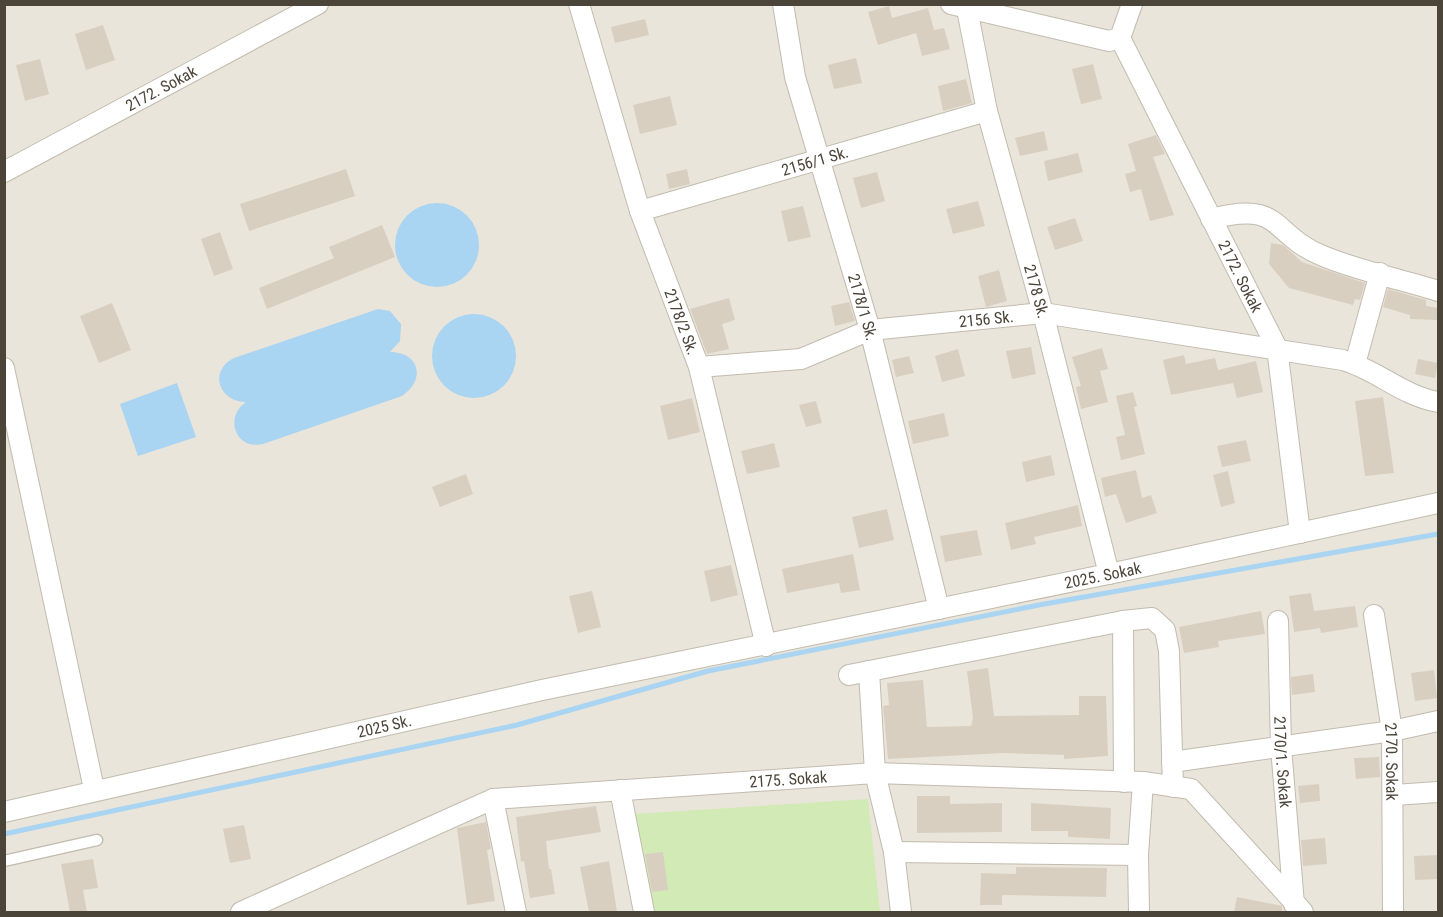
<svg xmlns="http://www.w3.org/2000/svg" width="1443" height="917" font-family="'Roboto Condensed',sans-serif">
  <rect width="100%" height="100%" fill="#f6f3ec"/>
  <rect fill="#eae5da" x="5" y="5" width="1433" height="907"/>
  <path fill="#d2eab5" d="M 868,799 L 880,912 L 650,912 L 634,814 Z"/>
  <g fill="#a9d4f2">
    <circle cx="437" cy="245" r="42"/>
    <path d="M 378,309 L 390,311 L 401,324 L 400,341 L 390,352 C 420,352 426,380 402,396 L 263,444 C 235,450 224,417 246,402 C 219,402 208,371 234,358 Z"/>
    <circle cx="474" cy="356" r="42"/>
    <path d="M 177,383 L 196,437 L 138,456 L 120,404 Z"/>
  </g>
  <g fill="none" stroke-linecap="round" stroke-linejoin="round">
    <path stroke="#a9d4f2" stroke-width="5" d="M 4,834 L 517,725 L 708,671 L 1039,605 L 1438,534"/>
  </g>
  <g fill="#d8cfc1">
    <path d="M 889,6 L 892,18 L 928,8 L 934,30 L 944,28 L 950,49 L 922,56 L 916,33 L 878,45 L 868,12 Z"/>
    <path d="M 645,19 L 649,35 L 615,43 L 611,27 Z"/>
    <path d="M 103,25 L 115,60 L 86,70 L 75,34 Z"/>
    <path d="M 856,58 L 862,83 L 834,89 L 828,65 Z"/>
    <path d="M 40,59 L 49,94 L 25,101 L 16,65 Z"/>
    <path d="M 1093,64 L 1102,99 L 1081,104 L 1072,69 Z"/>
    <path d="M 966,79 L 972,103 L 943,111 L 938,86 Z"/>
    <path d="M 670,96 L 677,125 L 640,134 L 633,105 Z"/>
    <path d="M 1044,131 L 1048,150 L 1020,156 L 1015,138 Z"/>
    <path d="M 1156,135 L 1165,154 L 1153,157 L 1174,215 L 1150,221 L 1141,189 L 1130,192 L 1125,174 L 1136,171 L 1128,144 Z"/>
    <path d="M 1078,153 L 1083,172 L 1048,181 L 1044,161 Z"/>
    <path d="M 346,169 L 355,196 L 249,231 L 240,204 Z"/>
    <path d="M 687,169 L 690,184 L 669,189 L 666,174 Z"/>
    <path d="M 877,172 L 885,201 L 861,208 L 853,178 Z"/>
    <path d="M 978,201 L 985,226 L 953,234 L 946,209 Z"/>
    <path d="M 803,206 L 811,237 L 788,242 L 781,211 Z"/>
    <path d="M 1075,218 L 1083,241 L 1055,250 L 1047,227 Z"/>
    <path d="M 382,225 L 395,257 L 267,309 L 259,288 L 334,258 L 329,247 Z"/>
    <path d="M 220,232 L 233,269 L 214,276 L 201,239 Z"/>
    <path d="M 1271,243 L 1283,245 L 1302,262 L 1365,283 L 1360,300 L 1355,299 L 1353,305 L 1289,288 L 1269,264 Z"/>
    <path d="M 999,270 L 1007,301 L 986,307 L 978,276 Z"/>
    <path d="M 1388,289 L 1426,300 L 1426,306 L 1438,308 L 1438,320 L 1410,319 L 1410,315 L 1383,307 Z"/>
    <path d="M 729,298 L 735,320 L 722,324 L 729,349 L 707,354 L 690,309 Z"/>
    <path d="M 849,302 L 855,321 L 835,326 L 831,306 Z"/>
    <path d="M 112,303 L 131,350 L 99,363 L 80,316 Z"/>
    <path d="M 1031,347 L 1036,374 L 1012,379 L 1006,351 Z"/>
    <path d="M 1102,348 L 1108,369 L 1100,371 L 1108,402 L 1081,409 L 1076,387 L 1081,386 L 1072,357 Z"/>
    <path d="M 958,349 L 965,376 L 942,382 L 935,356 Z"/>
    <path d="M 1184,355 L 1186,364 L 1215,358 L 1218,370 L 1256,361 L 1263,392 L 1237,398 L 1233,383 L 1171,395 L 1163,360 Z"/>
    <path d="M 909,356 L 914,373 L 896,377 L 892,360 Z"/>
    <path d="M 1418,359 L 1438,363 L 1435,378 L 1415,374 Z"/>
    <path d="M 1133,392 L 1137,406 L 1134,407 L 1145,454 L 1121,460 L 1116,437 L 1125,435 L 1116,396 Z"/>
    <path d="M 1383,397 L 1394,473 L 1365,476 L 1355,401 Z"/>
    <path d="M 692,398 L 700,432 L 668,440 L 660,406 Z"/>
    <path d="M 816,401 L 822,423 L 806,427 L 799,405 Z"/>
    <path d="M 944,413 L 949,436 L 913,444 L 908,421 Z"/>
    <path d="M 1246,440 L 1251,461 L 1222,467 L 1217,446 Z"/>
    <path d="M 774,443 L 780,467 L 747,474 L 741,451 Z"/>
    <path d="M 1051,455 L 1055,475 L 1026,482 L 1022,462 Z"/>
    <path d="M 1136,470 L 1142,498 L 1151,495 L 1157,513 L 1126,523 L 1116,494 L 1105,497 L 1101,478 Z"/>
    <path d="M 1228,471 L 1235,503 L 1221,507 L 1213,475 Z"/>
    <path d="M 466,474 L 473,494 L 440,507 L 432,487 Z"/>
    <path d="M 1078,505 L 1082,526 L 1034,537 L 1036,544 L 1011,550 L 1005,523 Z"/>
    <path d="M 887,509 L 894,540 L 859,548 L 852,517 Z"/>
    <path d="M 977,530 L 982,555 L 945,562 L 940,536 Z"/>
    <path d="M 853,554 L 860,590 L 841,593 L 839,583 L 787,593 L 782,569 Z"/>
    <path d="M 731,565 L 738,595 L 711,602 L 704,571 Z"/>
    <path d="M 592,591 L 601,627 L 578,633 L 569,596 Z"/>
    <path d="M 1311,593 L 1314,611 L 1355,606 L 1358,627 L 1321,633 L 1320,628 L 1294,632 L 1289,596 Z"/>
    <path d="M 1261,611 L 1265,634 L 1218,641 L 1219,647 L 1184,653 L 1179,627 Z"/>
    <path d="M 988,668 L 994,716 L 1079,715 L 1079,696 L 1106,696 L 1108,756 L 1064,759 L 1064,755 L 1004,753 L 888,759 L 883,706 L 889,705 L 887,683 L 923,680 L 927,727 L 971,726 L 973,718 L 967,671 Z"/>
    <path d="M 1434,670 L 1437,698 L 1415,701 L 1411,673 Z"/>
    <path d="M 1313,674 L 1315,692 L 1292,695 L 1291,677 Z"/>
    <path d="M 1379,757 L 1380,777 L 1356,779 L 1354,758 Z"/>
    <path d="M 1319,784 L 1320,801 L 1300,803 L 1298,786 Z"/>
    <path d="M 917,796 L 950,796 L 950,804 L 1002,803 L 1002,832 L 917,833 Z"/>
    <path d="M 1031,803 L 1111,808 L 1110,839 L 1068,837 L 1068,831 L 1031,831 Z"/>
    <path d="M 596,806 L 601,832 L 546,841 L 549,869 L 551,869 L 555,894 L 530,898 L 524,861 L 521,862 L 516,817 Z"/>
    <path d="M 486,822 L 491,849 L 487,850 L 495,901 L 467,905 L 457,828 Z"/>
    <path d="M 244,825 L 251,859 L 230,863 L 223,829 Z"/>
    <path d="M 1325,838 L 1327,864 L 1303,866 L 1301,840 Z"/>
    <path d="M 663,852 L 668,890 L 652,892 L 645,854 Z"/>
    <path d="M 1438,855 L 1438,879 L 1415,880 L 1414,856 Z"/>
    <path d="M 93,859 L 98,888 L 83,890 L 87,912 L 70,912 L 61,864 Z"/>
    <path d="M 609,861 L 617,912 L 589,912 L 580,867 Z"/>
    <path d="M 1016,867 L 1107,868 L 1106,897 L 1002,895 L 1002,905 L 980,905 L 981,873 L 1016,874 Z"/>
    <path d="M 1237,897 L 1282,906 L 1282,912 L 1234,912 Z"/>
  </g>
  <g fill="none" stroke-linecap="round" stroke-linejoin="round">
    <g stroke="#c2bbae" stroke-width="13">
      <path id="service" d="M 4,861 L 97,840"/>
    </g>
    <g stroke="#c2bbae" stroke-width="22">
      <g id="minor">
        <path id="s1" d="M 579,4 L 640,211 L 699,367 L 766,646"/>
        <path id="s2" d="M 783,4 L 795,77 L 870,330 L 939,609"/>
        <path d="M 951,4 L 1109,41 L 1120,38 L 1132,4"/>
        <path id="s3" d="M 967,9 L 987,111 L 1043,313 L 1109,574"/>
        <path id="s4" d="M 1120,38 L 1277,348 L 1300,533"/>
        <path id="s5" d="M 4,172 L 318,4"/>
        <path id="s6" d="M 640,211 L 987,111"/>
        <path d="M 1211,219 C 1284,200 1269,234 1323,256 C 1359,271 1400,279 1438,291"/>
        <path d="M 1355,364 L 1380,273"/>
        <path id="s7" d="M 699,367 L 801,359 L 870,330 L 1043,313 L 1343,360 C 1377,370 1403,396 1438,402"/>
        <path d="M 4,368 L 94,789"/>
        <path id="s8" d="M 1374,615 L 1392,731 L 1393,912"/>
        <path d="M 1123,621 L 1124,782"/>
        <path id="s9" d="M 1278,621 L 1281,747 L 1294,904"/>
        <path d="M 869,671 L 875,773 L 894,852 L 901,912"/>
        <path d="M 849,675 L 1123,621 L 1152,618 L 1165,630 L 1169,651 L 1173,787"/>
        <path d="M 1172,762 L 1392,731 L 1438,721"/>
        <path d="M 620,790 L 644,912"/>
        <path d="M 1394,795 L 1438,792"/>
        <path d="M 493,799 L 516,912"/>
        <path id="s10" d="M 4,812 L 542,690 L 1123,571 L 1438,503"/>
        <path d="M 894,852 L 1138,855"/>
        <path id="s11" d="M 241,912 L 493,799 L 875,773 L 1143,782 L 1191,789 L 1303,912"/>
        <path d="M 1139,912 L 1138,855 L 1143,782"/>
      </g>
    </g>
    <use href="#service" stroke="#fff" stroke-width="10"/>
    <use href="#minor" stroke="#fff" stroke-width="20"/>
  </g>
  <g text-anchor="middle" stroke-width="4.5" stroke-linejoin="round" paint-order="stroke">
    <g font-size="16" fill="#4b4439" stroke="#fff">
      <text dy="6" stroke="none"><textPath href="#s5" startOffset="178">2172. Sokak</textPath></text>
      <text dy="6" stroke="none"><textPath href="#s6" startOffset="182">2156/1 Sk.</textPath></text>
      <text dy="6" stroke="none"><textPath href="#s4" startOffset="267">2172. Sokak</textPath></text>
      <text dy="6" stroke="none"><textPath href="#s3" startOffset="291">2178 Sk.</textPath></text>
      <text dy="6" stroke="none"><textPath href="#s2" startOffset="314">2178/1 Sk.</textPath></text>
      <text dy="6" stroke="none"><textPath href="#s7" startOffset="294">2156 Sk.</textPath></text>
      <text dy="6" stroke="none"><textPath href="#s1" startOffset="334">2178/2 Sk.</textPath></text>
      <text dy="6" stroke="none"><textPath href="#s10" startOffset="1124">2025. Sokak</textPath></text>
      <text dy="6" stroke="none"><textPath href="#s10" startOffset="390">2025 Sk.</textPath></text>
      <text dy="6" stroke="none"><textPath href="#s9" startOffset="141">2170/1. Sokak</textPath></text>
      <text dy="6" stroke="none"><textPath href="#s8" startOffset="148">2170. Sokak</textPath></text>
      <text dy="6" stroke="none"><textPath href="#s11" startOffset="572">2175. Sokak</textPath></text>
    </g>
  </g>
  <rect width="1443" height="917" fill="none" stroke="#4b4439" stroke-width="12"/>
</svg>
